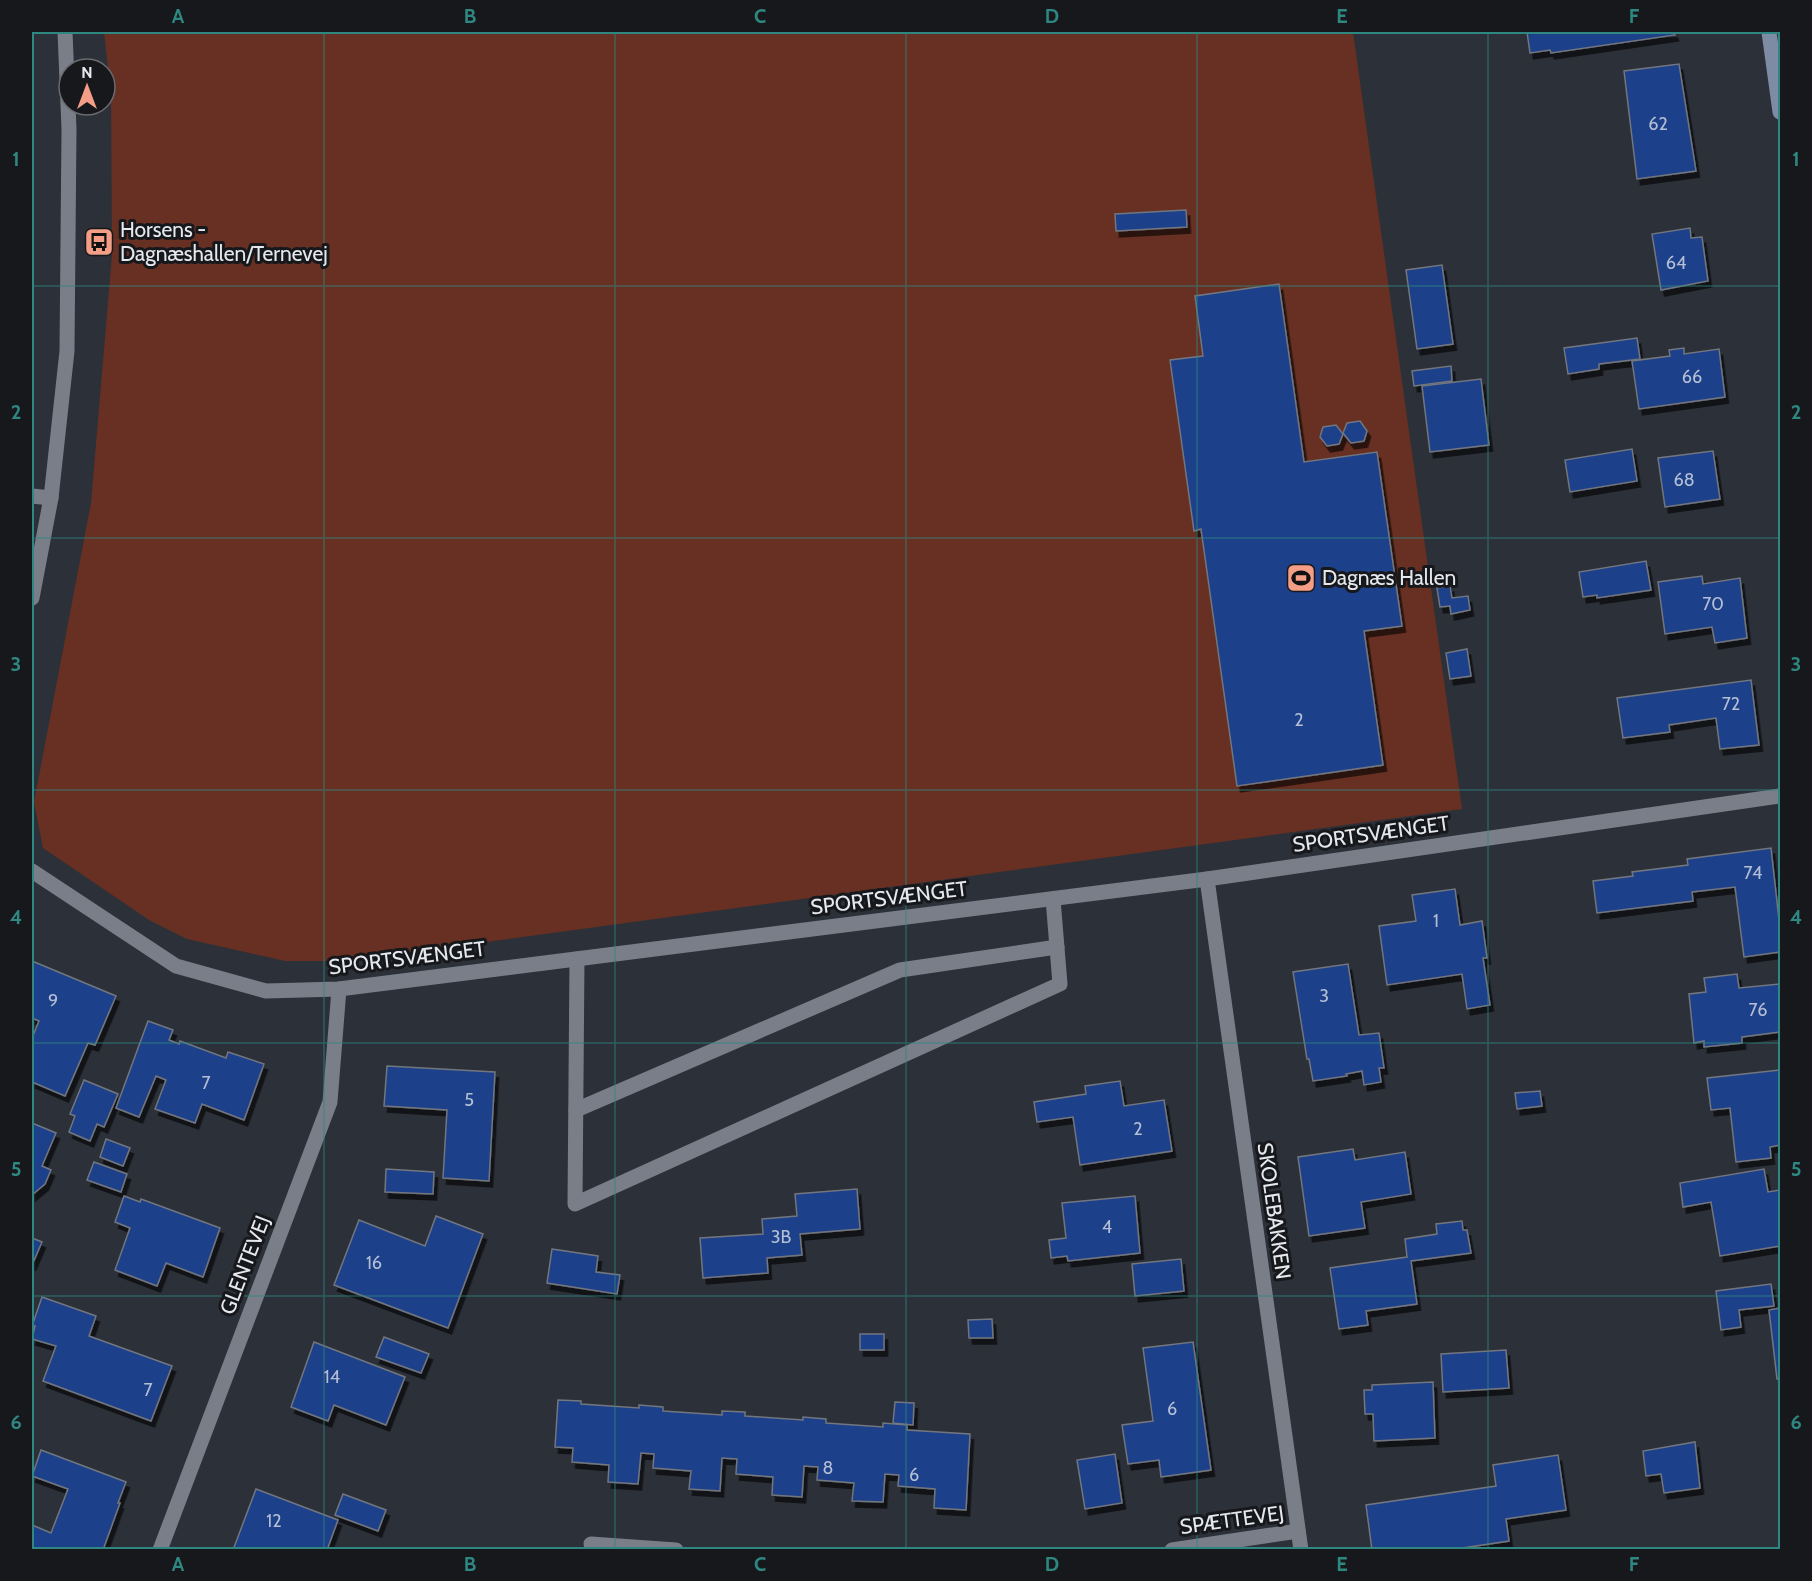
<svg xmlns="http://www.w3.org/2000/svg" width="1812" height="1581" font-family="Cabin,sans-serif">
  <defs>
    <filter id="shadow"><feDropShadow dx="3.5" dy="6" stdDeviation="0" flood-color="#0009"/></filter>
  </defs>
  <rect width="100%" height="100%" fill="#2c3038"/>
  <path fill="#673022" d="M 104,32 L 1353,32 L 1462,809 L 347,961 L 285,961 L 187,939 L 149,920 L 43,848 L 34,802 L 91,503 L 112,255 L 111,94 Z"/>
  <g fill="#1f3f89" stroke="#71767f" stroke-width="1.5" filter="url(#shadow)">
    <path d="M 1527,32 L 1674,32 L 1675,35 L 1551,53 L 1550,50 L 1530,53 Z"/>
    <path d="M 1679,64 L 1696,171 L 1637,179 L 1624,71 Z"/>
    <path d="M 1186,210 L 1187,227 L 1116,231 L 1115,214 Z"/>
    <path d="M 1690,228 L 1691,238 L 1702,237 L 1708,281 L 1661,290 L 1652,234 Z"/>
    <path d="M 1442,265 L 1453,344 L 1417,349 L 1406,270 Z"/>
    <path d="M 1279,284 L 1304,462 L 1377,452 L 1402,626 L 1364,631 L 1383,765 L 1237,786 L 1201,529 L 1194,531 L 1170,360 L 1203,356 L 1195,296 Z"/>
    <path d="M 1637,338 L 1640,359 L 1599,364 L 1599,369 L 1568,374 L 1564,348 Z"/>
    <path d="M 1684,348 L 1684,354 L 1719,349 L 1725,397 L 1639,409 L 1632,361 L 1670,356 L 1669,350 Z"/>
    <path d="M 1451,366 L 1452,381 L 1414,386 L 1412,371 Z"/>
    <path d="M 1481,379 L 1489,445 L 1430,452 L 1422,386 Z"/>
    <path d="M 1360,421 L 1367,431 L 1364,441 L 1351,443 L 1343,433 L 1347,423 Z"/>
    <path d="M 1336,425 L 1343,434 L 1339,444 L 1327,446 L 1320,437 L 1323,427 Z"/>
    <path d="M 1632,449 L 1637,481 L 1570,492 L 1565,460 Z"/>
    <path d="M 1713,451 L 1720,499 L 1665,507 L 1658,458 Z"/>
    <path d="M 1646,561 L 1651,590 L 1597,598 L 1597,595 L 1583,597 L 1579,572 Z"/>
    <path d="M 1702,576 L 1703,584 L 1740,578 L 1747,638 L 1715,643 L 1712,627 L 1665,634 L 1658,582 Z"/>
    <path d="M 1450,586 L 1452,598 L 1468,596 L 1470,610 L 1451,614 L 1450,606 L 1440,607 L 1437,588 Z"/>
    <path d="M 1467,649 L 1471,676 L 1450,679 L 1446,653 Z"/>
    <path d="M 1751,680 L 1759,745 L 1720,749 L 1716,718 L 1669,725 L 1670,732 L 1623,738 L 1617,698 Z"/>
    <path d="M 1771,848 L 1780,929 L 1780,952 L 1744,957 L 1735,887 L 1692,892 L 1693,901 L 1597,913 L 1593,881 L 1633,876 L 1632,872 L 1688,865 L 1687,859 Z"/>
    <path d="M 1455,889 L 1460,925 L 1482,921 L 1487,958 L 1483,958 L 1490,1005 L 1467,1009 L 1462,974 L 1387,985 L 1379,926 L 1416,921 L 1412,895 Z"/>
    <path d="M 32,961 L 116,996 L 95,1045 L 88,1043 L 65,1096 L 32,1082 L 32,1038 L 39,1021 L 32,1018 Z"/>
    <path d="M 1348,964 L 1359,1035 L 1379,1033 L 1384,1068 L 1379,1068 L 1381,1082 L 1364,1085 L 1362,1071 L 1346,1074 L 1347,1076 L 1313,1081 L 1309,1059 L 1307,1059 L 1293,972 Z"/>
    <path d="M 1737,974 L 1739,988 L 1780,984 L 1780,1032 L 1742,1037 L 1742,1043 L 1704,1047 L 1704,1041 L 1694,1043 L 1689,994 L 1706,992 L 1704,978 Z"/>
    <path d="M 148,1021 L 173,1030 L 169,1040 L 179,1044 L 180,1041 L 226,1058 L 228,1052 L 264,1064 L 244,1120 L 202,1104 L 195,1123 L 155,1109 L 166,1080 L 156,1076 L 139,1117 L 116,1108 Z"/>
    <path d="M 387,1066 L 495,1072 L 489,1181 L 443,1178 L 447,1110 L 384,1106 Z"/>
    <path d="M 1780,1070 L 1780,1145 L 1770,1147 L 1771,1158 L 1736,1162 L 1730,1108 L 1711,1110 L 1707,1078 Z"/>
    <path d="M 84,1080 L 118,1094 L 104,1127 L 97,1124 L 90,1141 L 69,1132 L 75,1116 L 70,1114 Z"/>
    <path d="M 1120,1081 L 1124,1106 L 1164,1100 L 1172,1151 L 1080,1165 L 1073,1117 L 1037,1122 L 1034,1102 L 1086,1094 L 1085,1086 Z"/>
    <path d="M 1540,1091 L 1542,1106 L 1517,1109 L 1515,1093 Z"/>
    <path d="M 32,1123 L 56,1133 L 42,1166 L 51,1170 L 45,1184 L 32,1195 Z"/>
    <path d="M 106,1139 L 130,1148 L 123,1166 L 100,1157 Z"/>
    <path d="M 1353,1149 L 1355,1160 L 1405,1152 L 1411,1194 L 1361,1202 L 1365,1228 L 1309,1236 L 1298,1157 Z"/>
    <path d="M 94,1162 L 127,1174 L 121,1192 L 87,1180 Z"/>
    <path d="M 386,1169 L 434,1172 L 433,1194 L 385,1192 Z"/>
    <path d="M 1764,1169 L 1768,1192 L 1780,1190 L 1780,1246 L 1720,1256 L 1711,1202 L 1683,1207 L 1680,1183 Z"/>
    <path d="M 857,1189 L 860,1229 L 800,1234 L 802,1255 L 767,1258 L 768,1273 L 703,1278 L 700,1238 L 763,1234 L 762,1219 L 797,1216 L 795,1194 Z"/>
    <path d="M 124,1196 L 140,1202 L 141,1199 L 220,1228 L 203,1277 L 166,1263 L 157,1286 L 115,1270 L 130,1228 L 115,1222 Z"/>
    <path d="M 1135,1196 L 1140,1253 L 1068,1261 L 1067,1256 L 1051,1258 L 1049,1240 L 1066,1238 L 1062,1203 Z"/>
    <path d="M 436,1216 L 483,1234 L 448,1328 L 334,1285 L 359,1220 L 425,1246 Z"/>
    <path d="M 1462,1221 L 1463,1230 L 1467,1230 L 1471,1253 L 1411,1261 L 1417,1304 L 1366,1311 L 1368,1325 L 1339,1329 L 1330,1268 L 1407,1257 L 1405,1239 L 1437,1234 L 1436,1224 Z"/>
    <path d="M 32,1238 L 42,1242 L 32,1265 Z"/>
    <path d="M 552,1249 L 598,1256 L 596,1272 L 620,1275 L 617,1294 L 547,1283 Z"/>
    <path d="M 1181,1259 L 1184,1291 L 1135,1296 L 1132,1264 Z"/>
    <path d="M 1771,1284 L 1774,1306 L 1739,1310 L 1741,1327 L 1721,1330 L 1716,1291 Z"/>
    <path d="M 42,1297 L 96,1316 L 89,1336 L 172,1366 L 151,1421 L 43,1381 L 56,1346 L 32,1339 L 35,1326 L 32,1326 Z"/>
    <path d="M 1780,1308 L 1780,1379 L 1777,1379 L 1769,1310 Z"/>
    <path d="M 992,1319 L 993,1338 L 969,1338 L 968,1320 Z"/>
    <rect x="860" y="1334" width="24" height="16"/>
    <path d="M 384,1337 L 429,1354 L 421,1373 L 376,1357 Z"/>
    <path d="M 314,1342 L 405,1377 L 386,1425 L 334,1405 L 328,1421 L 291,1407 Z"/>
    <path d="M 1193,1342 L 1211,1470 L 1161,1477 L 1159,1460 L 1128,1464 L 1122,1425 L 1153,1421 L 1143,1348 Z"/>
    <path d="M 1506,1350 L 1509,1388 L 1443,1392 L 1441,1354 Z"/>
    <path d="M 1433,1382 L 1435,1438 L 1374,1441 L 1373,1414 L 1365,1414 L 1364,1390 L 1372,1390 L 1372,1385 Z"/>
    <path d="M 558,1400 L 581,1401 L 581,1404 L 639,1408 L 639,1405 L 663,1407 L 663,1411 L 722,1415 L 722,1411 L 745,1412 L 745,1416 L 803,1420 L 803,1417 L 826,1419 L 826,1423 L 883,1427 L 883,1423 L 907,1425 L 907,1430 L 970,1434 L 966,1510 L 934,1508 L 935,1489 L 898,1486 L 899,1475 L 885,1474 L 883,1502 L 852,1501 L 854,1483 L 817,1480 L 818,1467 L 804,1466 L 802,1497 L 772,1495 L 773,1477 L 736,1474 L 737,1459 L 722,1458 L 720,1491 L 689,1489 L 691,1471 L 653,1468 L 654,1454 L 641,1453 L 638,1484 L 608,1482 L 609,1465 L 572,1462 L 573,1448 L 555,1447 Z"/>
    <path d="M 895,1402 L 914,1403 L 913,1425 L 893,1423 Z"/>
    <path d="M 1695,1442 L 1700,1488 L 1664,1493 L 1661,1474 L 1646,1476 L 1643,1451 Z"/>
    <path d="M 41,1450 L 126,1482 L 118,1503 L 120,1503 L 103,1550 L 32,1550 L 32,1525 L 51,1533 L 68,1489 L 32,1476 Z"/>
    <path d="M 1115,1454 L 1122,1503 L 1085,1509 L 1077,1460 Z"/>
    <path d="M 1558,1455 L 1566,1510 L 1506,1519 L 1509,1541 L 1449,1550 L 1372,1550 L 1366,1505 L 1496,1486 L 1493,1465 Z"/>
    <path d="M 256,1489 L 338,1520 L 327,1550 L 233,1550 Z"/>
    <path d="M 343,1494 L 386,1510 L 378,1531 L 335,1515 Z"/>
  </g>
  <g fill="none" stroke-linecap="round" stroke-linejoin="round">
    <g stroke="#797e88" stroke-width="15">
      <path d="M 577,959 L 575,1204 L 1060,984 L 1053,899"/>
      <path d="M 576,1110 L 900,970 L 1057,947"/>
    </g>
    <g stroke="#797e88" stroke-width="15">
      <path d="M 32,496 L 51,498"/>
      <path d="M 32,598 L 51,498 L 67,351 L 69,129 L 65,32"/>
      <path d="M 32,871 L 176,966 L 266,991 L 339,989 L 1207,879 L 1780,796"/>
      <path d="M 1207,879 L 1301,1550"/>
      <path d="M 591,1544 L 676,1550"/>
      <path d="M 160,1550 L 330,1102 L 339,989"/>
      <path d="M 1172,1550 L 1298,1531"/>
    </g>
    <path stroke="#7e8ba5" stroke-width="15" d="M 1769,32 L 1780,112"/>
  </g>
  <path fill="none" stroke="#2f8781" stroke-width="1.5" stroke-opacity="0.55" d="M 324,32 L 324,1550M 615,32 L 615,1550M 906,32 L 906,1550M 1197,32 L 1197,1550M 1488,32 L 1488,1550M 32,286 L 1780,286M 32,538 L 1780,538M 32,790 L 1780,790M 32,1043 L 1780,1043M 32,1296 L 1780,1296"/>
  <defs>
    <g id="bus-square" transform="scale(1.5)"><rect x="-9" y="-9" width="18" height="18" rx="4" fill="#f49e87" stroke="#16181b"/><path d="M-5-6H5V4H4V6H2V4H-2V6H-4V4H-5ZM-3.5-4V0h7V-4ZM-3.5 1.2v1.5H-2V1.2ZM2 1.2v1.5H3.5V1.2Z" fill="#111"/></g>
    <g id="stadium-square" transform="scale(1.5)"><rect x="-9" y="-9" width="18" height="18" rx="4" fill="#f49e87" stroke="#16181b"/><path d="M0-5a6.5 5 0 1 0 0 10a6.5 5 0 1 0 0-10ZM-3.5-1.8h7v3.6h-7Z" fill="#111"/></g>
  </defs>
  <g fill-rule="evenodd">
    <use href="#bus-square" x="99" y="242"/>
    <use href="#stadium-square" x="1301" y="578"/>
  </g>
  <g text-anchor="middle" stroke-width="6" stroke-linejoin="round" paint-order="stroke">
    <g font-size="18" fill="#b4bed4">
      <text x="1658" y="130">62</text>
      <text x="1676" y="269">64</text>
      <text x="1692" y="383">66</text>
      <text x="1684" y="486">68</text>
      <text x="1713" y="610">70</text>
      <text x="1731" y="710">72</text>
      <text x="1299" y="726">2</text>
      <text x="1753" y="879">74</text>
      <text x="1436" y="927">1</text>
      <text x="1324" y="1002">3</text>
      <text x="53" y="1007">9</text>
      <text x="1758" y="1016">76</text>
      <text x="206" y="1089">7</text>
      <text x="469" y="1106">5</text>
      <text x="1138" y="1135">2</text>
      <text x="1107" y="1233">4</text>
      <text x="781" y="1243">3B</text>
      <text x="374" y="1269">16</text>
      <text x="332" y="1383">14</text>
      <text x="148" y="1396">7</text>
      <text x="1172" y="1415">6</text>
      <text x="828" y="1474">8</text>
      <text x="914" y="1481">6</text>
      <text x="274" y="1527">12</text>
    </g>
    <g font-size="21" fill="#e5e8ed" stroke="#16181b" text-anchor="start">
      <text x="120" y="237">Horsens -<tspan x="120" dy="24">Dagnæshallen/Ternevej</tspan></text>
      <text x="1322" y="585">Dagnæs Hallen</text>
    </g>
    <g font-size="21" fill="#e5e8ed" stroke="#16181b">
      <text transform="translate(1371 834) rotate(-8)" y="7">SPORTSVÆNGET</text>
      <text transform="translate(889 898) rotate(-7)" y="7">SPORTSVÆNGET</text>
      <text transform="translate(407 958) rotate(-7)" y="7">SPORTSVÆNGET</text>
      <text transform="translate(1274 1211) rotate(82)" y="7">SKOLEBAKKEN</text>
      <text transform="translate(245 1265) rotate(-69)" y="7">GLENTEVEJ</text>
      <text transform="translate(1232 1520) rotate(-8)" y="7">SPÆTTEVEJ</text>
    </g>
  </g>
  <rect width="1812" height="1581" fill="none" stroke="#16181b" stroke-width="66"/>
  <g transform="translate(87 87)"><circle r="28" fill="#16181b" stroke="#696b6f" stroke-width="1.5"/>
  <path d="M0-4.5L10 22L0 15L-10 22Z" fill="#f49e87"/>
  <text y="-9" font-size="16" font-weight="bold" text-anchor="middle" fill="#e5e8ed">N</text>
  </g>
  <rect x="33" y="33" width="1746" height="1515" fill="none" stroke="#2f8781" stroke-width="2"/>
  <g font-size="20" text-anchor="middle" font-weight="bold" fill="#2f8781">
    <text x="178" y="23">A</text>
    <text x="470" y="23">B</text>
    <text x="760" y="23">C</text>
    <text x="1052" y="23">D</text>
    <text x="1342" y="23">E</text>
    <text x="1634" y="23">F</text>
    <text x="16" y="166">1</text>
    <text x="1796" y="166">1</text>
    <text x="16" y="419">2</text>
    <text x="1796" y="419">2</text>
    <text x="16" y="671">3</text>
    <text x="1796" y="671">3</text>
    <text x="16" y="924">4</text>
    <text x="1796" y="924">4</text>
    <text x="16" y="1176">5</text>
    <text x="1796" y="1176">5</text>
    <text x="16" y="1429">6</text>
    <text x="1796" y="1429">6</text>
    <text x="178" y="1571">A</text>
    <text x="470" y="1571">B</text>
    <text x="760" y="1571">C</text>
    <text x="1052" y="1571">D</text>
    <text x="1342" y="1571">E</text>
    <text x="1634" y="1571">F</text>
  </g>
</svg>
